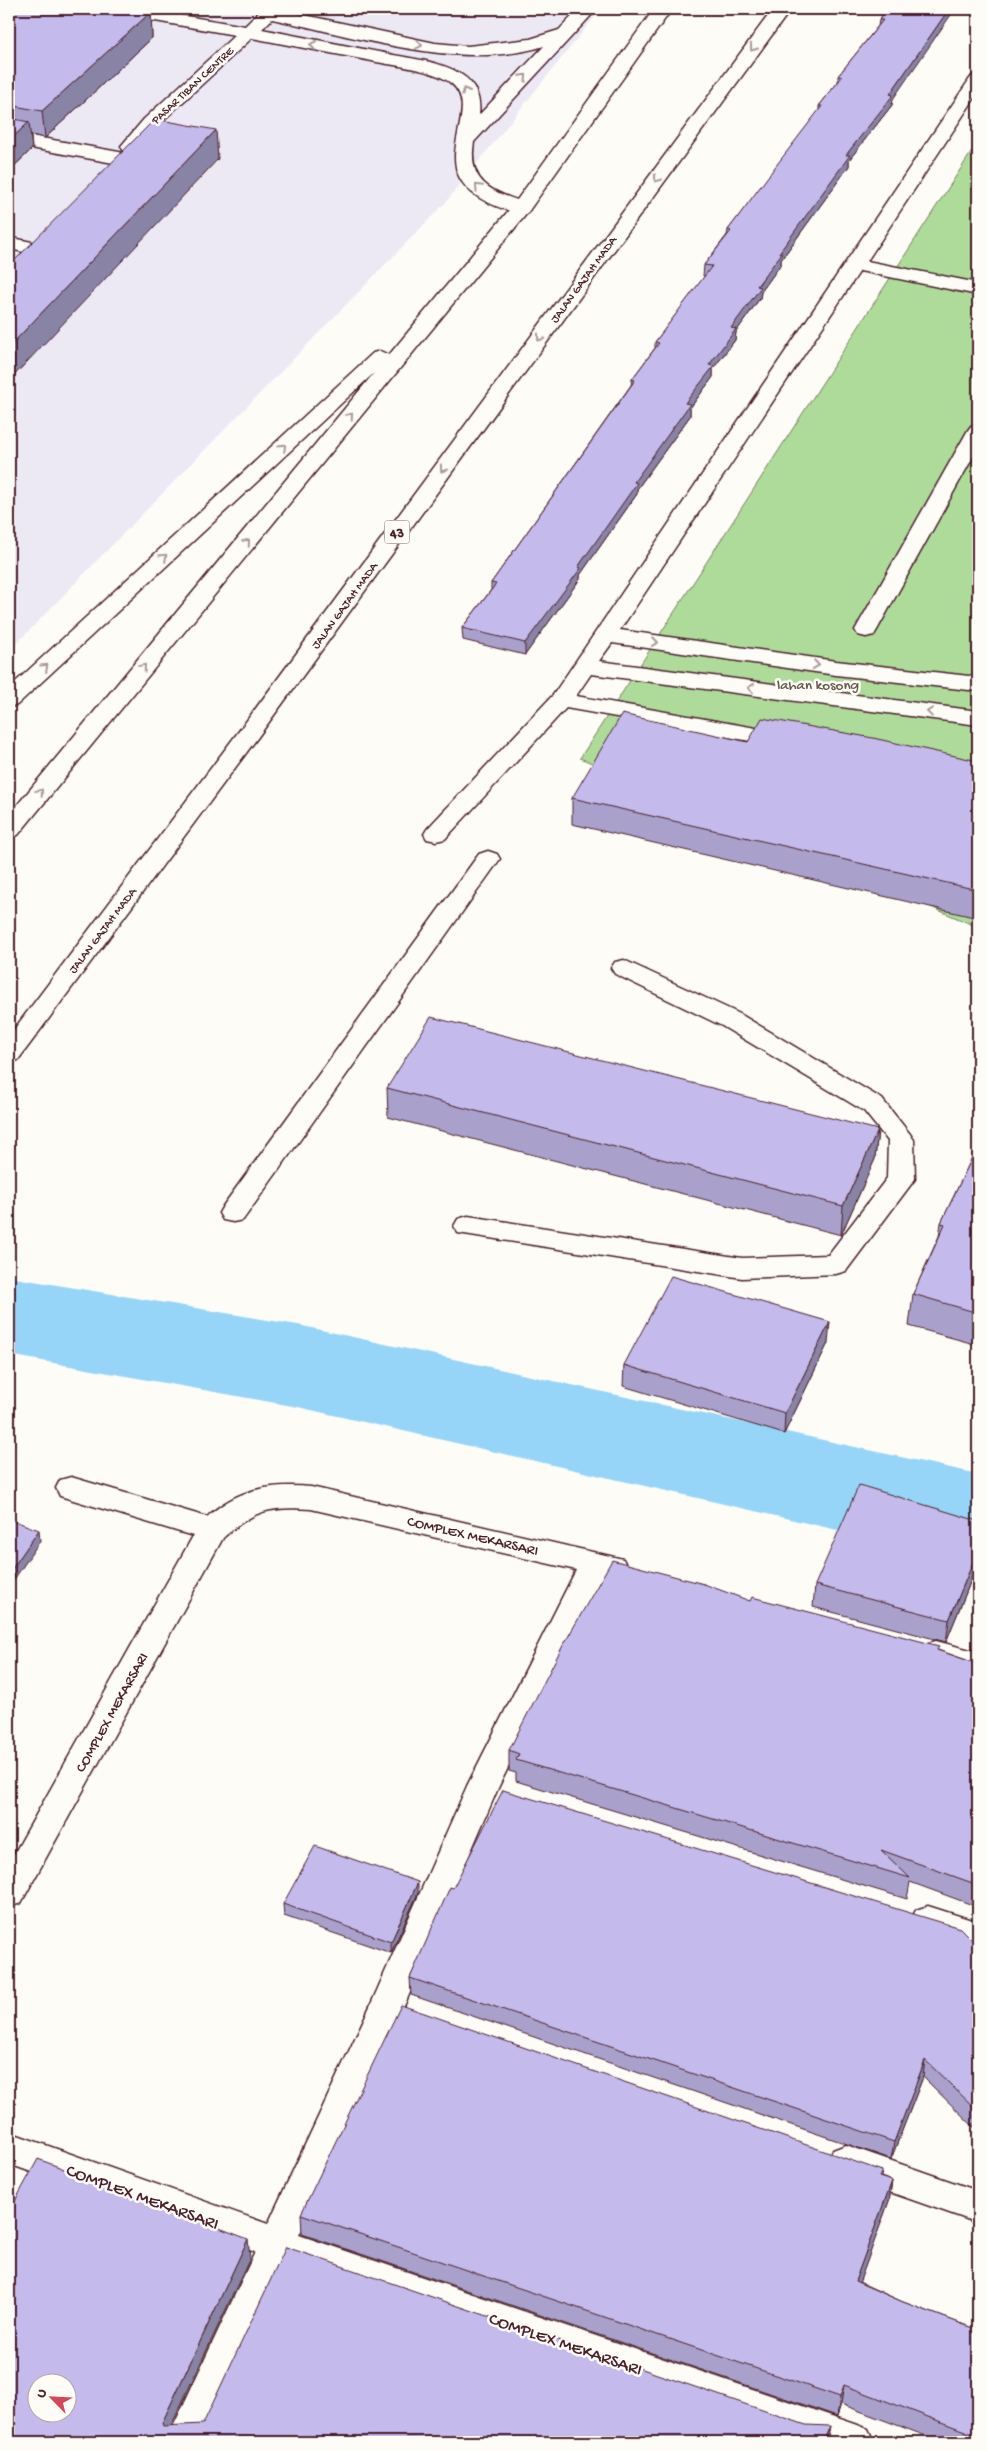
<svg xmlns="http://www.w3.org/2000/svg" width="987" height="2451" font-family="'Gochi Hand',sans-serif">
  <rect width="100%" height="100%" fill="#fdfcf7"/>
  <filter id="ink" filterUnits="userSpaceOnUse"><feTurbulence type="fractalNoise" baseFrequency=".02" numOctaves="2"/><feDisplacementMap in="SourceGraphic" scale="10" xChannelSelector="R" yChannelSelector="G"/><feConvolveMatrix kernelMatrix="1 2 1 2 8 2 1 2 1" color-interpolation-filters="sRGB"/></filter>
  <g filter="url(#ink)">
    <path fill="#ece8f4" d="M 9,9 L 601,9 L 445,203 L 9,651 Z"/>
    <path fill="#aedb9a" stroke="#7c7d62" d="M 978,142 L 978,927 L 580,758 Z"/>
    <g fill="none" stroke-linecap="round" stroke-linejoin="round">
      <path fill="#96d5f7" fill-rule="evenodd" d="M 9,1277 L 298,1325 L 978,1474 L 978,1562 L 298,1407 L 9,1355 Z"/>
      <g stroke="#4a1f2b" stroke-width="3">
        <g id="minor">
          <path d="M 107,9 L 144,9 L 245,26 L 262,9 L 281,9 L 281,10 L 435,43 L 468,46 L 530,39 L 559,30 L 579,9 L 597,9 L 474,142 C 467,185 494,192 528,204 L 530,208 L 528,212 L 521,214 C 401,184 489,116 452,84 C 435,69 394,66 372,61 C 332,53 292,46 252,38 L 156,127 L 137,150 L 123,150 L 121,146 L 144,119 L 235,35 L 115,14 L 109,13 ZM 272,19 C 354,36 462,72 544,46 L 479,115 C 481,99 476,84 462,75 C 442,61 412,59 389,54 C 346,46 304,37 262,29 Z"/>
          <path d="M 978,75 L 978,93 L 867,261 L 978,283 L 978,295 L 860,271 L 620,630 L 836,661 L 978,677 L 978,691 L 836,675 L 612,643 L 599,661 L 978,711 L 978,725 L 591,674 L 576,696 L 790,734 L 798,736 L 802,741 L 798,746 L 790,748 L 566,708 L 445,839 L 436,841 L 427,839 L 424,834 L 427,829 L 553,695 L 969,80 L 972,76 Z"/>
          <path d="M 9,132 L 119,152 L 126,154 L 128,158 L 126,162 L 119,164 L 9,144 Z"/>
          <path d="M 9,237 L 36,243 L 39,247 L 36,251 L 29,253 L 9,249 Z"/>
          <path d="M 978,424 L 978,448 L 877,630 L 874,635 L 866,637 L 858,635 L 855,630 L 968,430 L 971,426 Z"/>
          <path d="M 488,851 L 497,854 L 500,859 L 243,1220 L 233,1222 L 223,1220 L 219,1213 L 223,1206 L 479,854 Z"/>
          <path d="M 624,960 L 740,1014 L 882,1099 L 910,1134 L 914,1140 L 915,1179 L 846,1271 L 836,1274 L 742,1278 L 458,1233 L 454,1226 L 458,1219 L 468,1216 L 742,1258 L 828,1255 L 887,1178 L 888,1141 L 864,1111 L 722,1026 L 615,974 L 611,968 L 615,962 Z"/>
          <path d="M 71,1477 L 207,1517 C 237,1489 271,1483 311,1487 L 623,1559 L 627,1567 L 623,1575 L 612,1579 L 603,1577 L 499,1786 L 405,2004 L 299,2235 L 855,2424 L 868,2429 L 874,2442 L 804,2442 L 286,2264 L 204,2442 L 166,2442 L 255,2252 L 9,2164 L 9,2132 L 268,2224 L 371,2004 L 467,1786 L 576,1570 L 311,1509 C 270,1506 253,1510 223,1538 L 21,1903 L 9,1907 L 9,1863 L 193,1536 L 60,1496 L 56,1488 L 60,1480 Z"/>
          <path d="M 936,1641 L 978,1652 L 978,1676 L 925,1662 L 920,1653 L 925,1644 Z"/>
          <path d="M 928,1906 L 978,1922 L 978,1950 L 916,1930 L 911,1920 L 916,1910 Z"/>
          <path d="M 846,2145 L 978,2191 L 978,2223 L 833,2172 L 828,2161 L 833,2150 Z"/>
        </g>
      </g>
      <g stroke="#4a1f2b" stroke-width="3">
        <g id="highway">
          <path d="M 654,9 L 672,9 L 528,212 L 18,835 L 9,837 L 9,815 L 374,373 L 17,705 L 9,707 L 9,688 L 373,353 L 380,351 L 389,355 L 514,204 Z"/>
          <path d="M 773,9 L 791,9 L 258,737 L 18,1060 L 9,1063 L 9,1036 L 242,727 Z"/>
        </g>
      </g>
      <use href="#minor" fill="#fdfcf7" fill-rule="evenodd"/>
      <use href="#highway" fill="#fdfcf7" fill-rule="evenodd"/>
    </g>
    <g fill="#a9a1cb" stroke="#4a1f2b">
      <path d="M 9,9 L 151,12 L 152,38 L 45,138 L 31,135 L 32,149 L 9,171 Z"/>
      <path d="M 887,9 L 893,99 L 892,105 L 849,160 L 849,166 L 781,260 L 781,264 L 761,292 L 760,298 L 736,332 L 735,340 L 713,369 L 713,377 L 690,408 L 690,416 L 637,489 L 637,494 L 580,575 L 580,579 L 525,655 L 463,640 L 462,628 L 491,590 L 491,583 L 631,385 L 632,379 L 655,348 L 655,342 L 705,276 L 703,276 L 704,265 L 727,235 L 728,230 L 819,111 L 819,106 L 838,82 L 838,76 L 878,26 L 879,20 Z"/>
      <path d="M 748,742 L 978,761 L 978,918 L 572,824 L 572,798 Z"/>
      <path d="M 387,1088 L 878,1130 L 875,1159 L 841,1235 L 388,1117 Z"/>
      <path d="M 978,1145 L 978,1345 L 909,1326 L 913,1294 L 939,1236 L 941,1223 Z"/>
      <path d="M 828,1343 L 784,1434 L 623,1386 L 624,1365 Z"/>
      <path d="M 978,1521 L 978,1563 L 946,1642 L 813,1607 L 815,1585 Z"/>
      <path d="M 750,1601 L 938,1650 L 978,1664 L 978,1907 L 910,1882 L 907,1899 L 516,1781 L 516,1773 L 509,1771 L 509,1750 Z"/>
      <path d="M 453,1888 L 978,1946 L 978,2131 L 923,2077 L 891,2159 L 411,1995 L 410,1978 Z"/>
      <path d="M 418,1893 L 391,1953 L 284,1916 L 283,1904 Z"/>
      <path d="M 882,2171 L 881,2177 L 892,2181 L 889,2201 L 859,2282 L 903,2302 L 978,2330 L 978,2442 L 942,2442 L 841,2404 L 837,2416 L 302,2234 L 301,2214 Z"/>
    </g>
    <g fill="#8983a5" stroke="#4a1f2b">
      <path d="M 949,9 L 955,9 L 893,99 L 892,105 L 849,160 L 849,166 L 781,260 L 781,264 L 761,292 L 760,298 L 736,332 L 735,340 L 713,369 L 713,377 L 690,408 L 690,416 L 637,489 L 637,494 L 580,575 L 580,579 L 525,655 L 525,643 L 578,567 L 634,482 L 685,403 L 731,328 L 779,253 L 846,155 L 890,94 Z"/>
      <path d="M 151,12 L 152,38 L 45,138 L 42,111 Z"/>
      <path d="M 29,122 L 32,149 L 9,171 L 9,141 Z"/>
      <path d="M 216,130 L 218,159 L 9,381 L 9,347 Z"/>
      <path d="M 878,1130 L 875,1159 L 841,1235 L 843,1206 Z"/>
      <path d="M 830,1322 L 828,1343 L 784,1434 L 785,1413 Z"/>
      <path d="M 39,1530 L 40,1541 L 9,1587 L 9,1573 Z"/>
      <path d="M 978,1550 L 978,1563 L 946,1642 L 949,1620 Z"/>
      <path d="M 418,1882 L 418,1893 L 391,1953 L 391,1942 Z"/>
      <path d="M 925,2060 L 923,2077 L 891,2159 L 894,2142 Z"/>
      <path d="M 892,2181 L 889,2201 L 853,2300 L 855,2281 Z"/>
      <path d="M 248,2239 L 250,2258 L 164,2441 L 162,2423 Z"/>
      <path d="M 844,2385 L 841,2404 L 837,2416 L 840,2397 Z"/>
      <path d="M 830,2426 L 827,2442 L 823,2442 Z"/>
    </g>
    <g fill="#c4bbec" stroke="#4a1f2b" fill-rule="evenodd">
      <path d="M 9,9 L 130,9 L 151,12 L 42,111 L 9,105 Z"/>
      <path d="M 887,9 L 949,9 L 890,94 L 893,95 L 846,155 L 850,155 L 779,253 L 782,253 L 757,286 L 761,287 L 731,328 L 736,329 L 709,365 L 714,366 L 685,403 L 690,404 L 634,482 L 637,483 L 578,567 L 581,568 L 525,643 L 462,628 L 496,584 L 491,583 L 635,380 L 632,379 L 659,343 L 655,342 L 712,266 L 704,265 L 731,231 L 728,230 L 775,167 L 822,106 L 819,106 L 842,77 L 838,76 L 883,20 L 879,20 Z"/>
      <path d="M 9,118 L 29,122 L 9,141 Z"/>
      <path d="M 155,119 L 216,130 L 9,347 L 9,266 Z"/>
      <path d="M 622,714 L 748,742 L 762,718 L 873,738 L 978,761 L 978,890 L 572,798 Z"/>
      <path d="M 431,1017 L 878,1130 L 843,1206 L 387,1088 Z"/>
      <path d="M 978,1145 L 978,1313 L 913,1294 L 945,1224 L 941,1223 Z"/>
      <path d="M 671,1276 L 830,1322 L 785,1413 L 624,1365 Z"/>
      <path d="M 859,1485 L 978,1521 L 978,1550 L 949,1620 L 815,1585 Z"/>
      <path d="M 9,1519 L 39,1530 L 9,1573 Z"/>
      <path d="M 612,1560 L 704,1584 L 750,1601 L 752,1597 L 939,1646 L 937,1650 L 978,1664 L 978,1885 L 881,1850 L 910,1878 L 516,1760 L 519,1754 L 509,1750 L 560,1651 Z"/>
      <path d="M 503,1790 L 960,1928 L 978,1946 L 978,2111 L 925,2060 L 894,2142 L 410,1978 L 450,1887 L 453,1888 Z"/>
      <path d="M 315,1846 L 418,1882 L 391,1942 L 283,1904 Z"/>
      <path d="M 401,2005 L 882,2171 L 879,2177 L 892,2181 L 855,2281 L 903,2302 L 978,2330 L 978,2436 L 844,2385 L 840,2397 L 301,2214 Z"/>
      <path d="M 38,2159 L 248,2239 L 162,2423 L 163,2426 L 203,2424 L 286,2247 L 806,2425 L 830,2426 L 823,2442 L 9,2442 L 9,2212 ZM 38,2384 L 68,2384 L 68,2414 L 38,2414 Z"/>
    </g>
    <defs><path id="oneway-chevron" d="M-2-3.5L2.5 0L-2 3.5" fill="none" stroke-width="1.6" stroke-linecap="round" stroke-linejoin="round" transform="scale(1.25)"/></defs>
    <g stroke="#ac999b">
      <use href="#oneway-chevron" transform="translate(313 45) rotate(-169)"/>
      <use href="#oneway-chevron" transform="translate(419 45) rotate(11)"/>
      <use href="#oneway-chevron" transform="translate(753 48) rotate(126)"/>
      <use href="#oneway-chevron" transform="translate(524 77) rotate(-47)"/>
      <use href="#oneway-chevron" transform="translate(465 91) rotate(-120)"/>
      <use href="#oneway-chevron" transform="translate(657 179) rotate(126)"/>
      <use href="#oneway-chevron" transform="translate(478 187) rotate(-133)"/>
      <use href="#oneway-chevron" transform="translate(540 338) rotate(126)"/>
      <use href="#oneway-chevron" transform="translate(350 416) rotate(-50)"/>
      <use href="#oneway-chevron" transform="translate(283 447) rotate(-43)"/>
      <use href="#oneway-chevron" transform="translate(443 469) rotate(126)"/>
      <use href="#oneway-chevron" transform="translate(247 542) rotate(-50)"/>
      <use href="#oneway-chevron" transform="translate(164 557) rotate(-43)"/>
      <use href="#oneway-chevron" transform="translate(655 642) rotate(8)"/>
      <use href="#oneway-chevron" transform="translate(816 665) rotate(8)"/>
      <use href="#oneway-chevron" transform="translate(45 667) rotate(-43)"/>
      <use href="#oneway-chevron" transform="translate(143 667) rotate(-50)"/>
      <use href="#oneway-chevron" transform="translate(751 688) rotate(-173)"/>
      <use href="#oneway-chevron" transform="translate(930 712) rotate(-173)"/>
      <use href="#oneway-chevron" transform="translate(40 792) rotate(-50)"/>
    </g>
  </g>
  <g text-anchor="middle" stroke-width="5" stroke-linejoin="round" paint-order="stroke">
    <g font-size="12" fill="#4a1f2b" stroke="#fdfcf7">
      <text transform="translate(192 85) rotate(-43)" y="4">PASAR TIBAN CENTRE</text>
      <text transform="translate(583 279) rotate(-54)" y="4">JALAN GAJAH MADA</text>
      <text transform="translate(344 605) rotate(-54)" y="4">JALAN GAJAH MADA</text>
      <text transform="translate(102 930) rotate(-53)" y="4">JALAN GAJAH MADA</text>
    </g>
    <rect fill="#fdfcf7" stroke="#806168" stroke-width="1" x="384.5" y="520.5" width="25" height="23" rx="4"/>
    <g font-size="14" font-weight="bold" fill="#4a1f2b">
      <text x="397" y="537">43</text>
    </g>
    <g font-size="15" fill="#68574c" stroke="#fdfcf7">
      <text x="818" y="689">lahan kosong</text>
    </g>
    <g font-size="15" fill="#4a1f2b" stroke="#fdfcf7">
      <text transform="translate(473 1535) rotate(13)" y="5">COMPLEX MEKARSARI</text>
      <text transform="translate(111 1712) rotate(-61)" y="5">COMPLEX MEKARSARI</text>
    </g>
    <g font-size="18" fill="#4a1f2b" stroke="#fdfcf7">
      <text transform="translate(143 2196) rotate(20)" y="6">COMPLEX MEKARSARI</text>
      <text transform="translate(566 2343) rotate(19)" y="6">COMPLEX MEKARSARI</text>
    </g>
  </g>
  <rect width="987" height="2451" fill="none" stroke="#fdfcf7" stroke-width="30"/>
  <rect x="15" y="15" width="957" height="2421" fill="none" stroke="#4a1f2b" stroke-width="2" filter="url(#ink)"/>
  <g transform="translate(52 2398) rotate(294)"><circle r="24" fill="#fdfcf7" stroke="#b5a4a5"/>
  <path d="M0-4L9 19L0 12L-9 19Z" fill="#d1495b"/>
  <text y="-8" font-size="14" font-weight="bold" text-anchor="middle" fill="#4a1f2b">U</text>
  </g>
</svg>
